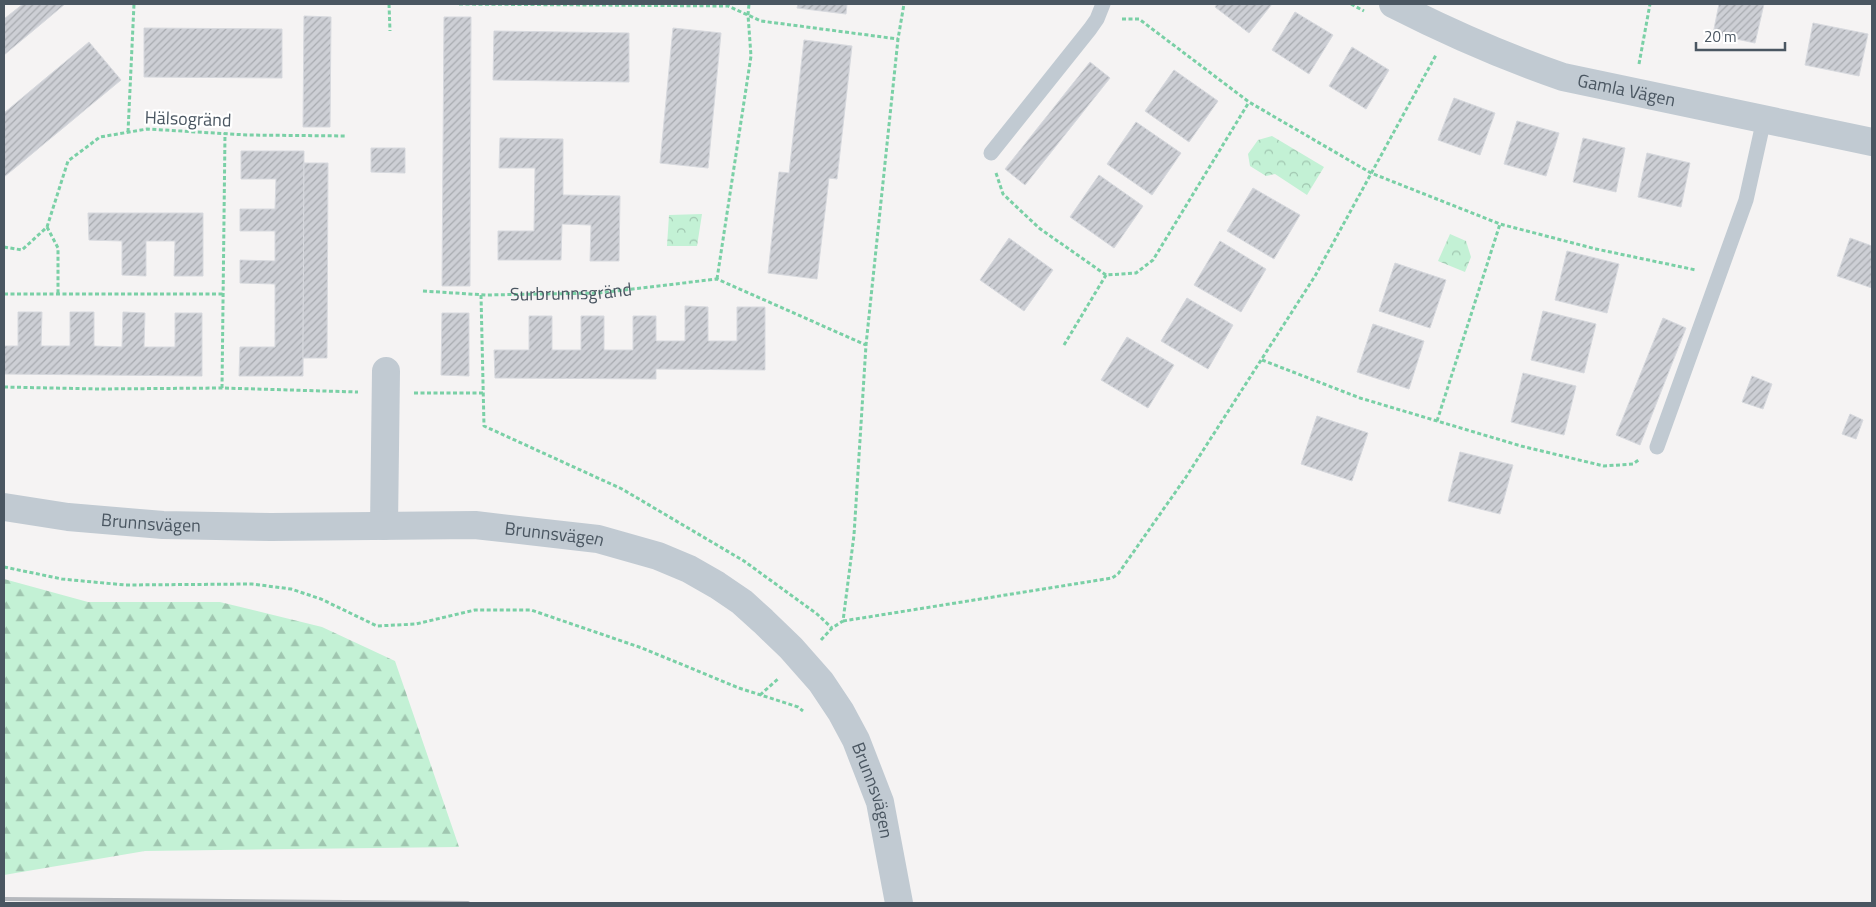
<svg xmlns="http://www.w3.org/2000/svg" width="1876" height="907" font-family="'Titillium Web',sans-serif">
  <defs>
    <pattern id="forest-firs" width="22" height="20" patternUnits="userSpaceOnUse" patternTransform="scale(1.25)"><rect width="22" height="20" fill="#c3f1d5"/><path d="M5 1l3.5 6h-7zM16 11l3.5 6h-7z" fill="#a0c6b0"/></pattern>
    <pattern id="park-crowns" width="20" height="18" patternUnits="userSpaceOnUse" patternTransform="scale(1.25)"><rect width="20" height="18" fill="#c3f1d5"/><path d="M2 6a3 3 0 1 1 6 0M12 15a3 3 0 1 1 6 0" fill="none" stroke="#a0c6b0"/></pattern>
    <pattern id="building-hatch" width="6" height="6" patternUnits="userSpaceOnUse" patternTransform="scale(1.25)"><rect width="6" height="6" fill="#cdcfd5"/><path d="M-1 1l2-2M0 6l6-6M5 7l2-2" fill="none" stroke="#a8abb0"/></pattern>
  </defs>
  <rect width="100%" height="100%" fill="#f5f3f3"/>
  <path fill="url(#forest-firs)" d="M 4,579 L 88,602 L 220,602 L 322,627 L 395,661 L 459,847 L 145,851 L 4,875 Z"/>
  <g fill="url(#park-crowns)">
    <path d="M 1272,136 L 1324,167 L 1307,195 L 1275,174 L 1266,176 L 1250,166 L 1248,154 L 1258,140 Z"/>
    <path d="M 702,214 L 697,246 L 667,246 L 669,215 Z"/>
    <path d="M 1450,234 L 1466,241 L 1471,257 L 1465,272 L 1438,261 Z"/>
  </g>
  <g fill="url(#building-hatch)" stroke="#d7d9de">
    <path d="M 23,4 L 65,4 L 4,55 L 4,19 Z"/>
    <path d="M 798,4 L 847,4 L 846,14 L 797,8 Z"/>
    <path d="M 1217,4 L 1272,4 L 1249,33 L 1215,7 Z"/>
    <path d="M 1719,4 L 1764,4 L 1755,43 L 1713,34 Z"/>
    <path d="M 1295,12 L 1333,35 L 1309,74 L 1272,50 Z"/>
    <path d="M 304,16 L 331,17 L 330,127 L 303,127 Z"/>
    <path d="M 444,17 L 471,17 L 470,286 L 442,286 Z"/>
    <path d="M 1813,23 L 1868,34 L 1859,76 L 1805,65 Z"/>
    <path d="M 144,28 L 282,29 L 282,78 L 144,77 Z"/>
    <path d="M 673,28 L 721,33 L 708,168 L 660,163 Z"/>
    <path d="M 494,31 L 629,33 L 629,82 L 493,80 Z"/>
    <path d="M 804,40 L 852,46 L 837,179 L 829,178 L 817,279 L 768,273 L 779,172 L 789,173 Z"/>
    <path d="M 89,42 L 121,80 L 4,177 L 4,113 Z"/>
    <path d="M 1352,47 L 1389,70 L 1366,109 L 1329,86 Z"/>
    <path d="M 1090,62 L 1110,78 L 1025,185 L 1005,169 Z"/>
    <path d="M 1174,70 L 1218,101 L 1189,142 L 1145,111 Z"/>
    <path d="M 1454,98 L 1495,113 L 1480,155 L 1438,140 Z"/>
    <path d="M 1517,121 L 1559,133 L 1546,176 L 1504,164 Z"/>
    <path d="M 1136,122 L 1181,153 L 1152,195 L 1107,164 Z"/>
    <path d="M 500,138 L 563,139 L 563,195 L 620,196 L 619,261 L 590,261 L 591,225 L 562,224 L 561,260 L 498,260 L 498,231 L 534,231 L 535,168 L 499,168 Z"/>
    <path d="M 1583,138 L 1625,148 L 1616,192 L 1573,182 Z"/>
    <path d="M 371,148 L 405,148 L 405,173 L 371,172 Z"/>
    <path d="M 241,151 L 304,151 L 303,376 L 239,376 L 240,347 L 275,347 L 275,284 L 240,283 L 240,260 L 275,261 L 275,231 L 240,231 L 240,209 L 275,209 L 276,179 L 241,179 Z"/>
    <path d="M 1647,153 L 1690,163 L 1681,207 L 1638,197 Z"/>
    <path d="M 304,163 L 328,163 L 327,358 L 303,358 Z"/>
    <path d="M 1099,175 L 1143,206 L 1114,248 L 1070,217 Z"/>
    <path d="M 1253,188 L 1300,215 L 1274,259 L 1227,231 Z"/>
    <path d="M 88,213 L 203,213 L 203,276 L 174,276 L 175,241 L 146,241 L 146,276 L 122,275 L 122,241 L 89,240 Z"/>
    <path d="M 1009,238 L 1053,270 L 1024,311 L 980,280 Z"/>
    <path d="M 1850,238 L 1872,246 L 1872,288 L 1837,276 Z"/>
    <path d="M 1220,241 L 1266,269 L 1241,312 L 1194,285 Z"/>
    <path d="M 1567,251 L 1619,264 L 1607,313 L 1555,300 Z"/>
    <path d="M 1395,263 L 1446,280 L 1430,328 L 1379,311 Z"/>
    <path d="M 1187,298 L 1233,325 L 1208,369 L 1161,341 Z"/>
    <path d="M 685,306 L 708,307 L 708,341 L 737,341 L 737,307 L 765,307 L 765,370 L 656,369 L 656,379 L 495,378 L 494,350 L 529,350 L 529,316 L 552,316 L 552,350 L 581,350 L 581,316 L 604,316 L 604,350 L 633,350 L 633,316 L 656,316 L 656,341 L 685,341 Z"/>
    <path d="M 1543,311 L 1596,324 L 1584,373 L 1531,360 Z"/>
    <path d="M 18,312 L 42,312 L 41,346 L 70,346 L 70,312 L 94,312 L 94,346 L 122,347 L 123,312 L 145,313 L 144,347 L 175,347 L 175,313 L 202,313 L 202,376 L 4,374 L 4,346 L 18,346 Z"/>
    <path d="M 442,313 L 469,313 L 469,376 L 441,375 Z"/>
    <path d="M 1663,318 L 1686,328 L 1640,445 L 1616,435 Z"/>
    <path d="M 1373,324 L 1424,341 L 1409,389 L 1357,372 Z"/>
    <path d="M 1127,337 L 1174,365 L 1148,408 L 1101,380 Z"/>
    <path d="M 1523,373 L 1576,386 L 1564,435 L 1511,422 Z"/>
    <path d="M 1752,376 L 1772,384 L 1763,409 L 1742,402 Z"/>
    <path d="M 1850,414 L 1863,420 L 1856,439 L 1842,434 Z"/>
    <path d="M 1317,416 L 1368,433 L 1352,481 L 1301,464 Z"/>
    <path d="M 1460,452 L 1513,465 L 1500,514 L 1448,501 Z"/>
  </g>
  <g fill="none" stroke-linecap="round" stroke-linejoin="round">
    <g stroke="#7ad0a6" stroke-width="3" stroke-dasharray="4 2.5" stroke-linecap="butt">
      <path d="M 389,4 L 390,31"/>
      <path d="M 459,4 L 728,6 L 761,21 L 898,39"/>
      <path d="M 1351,4 L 1364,11"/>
      <path d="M 1122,19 L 1139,19 L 1249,102 L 1371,173 L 1500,224 L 1596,249 L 1696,270"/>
      <path d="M 1639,64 L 1650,4"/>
      <path d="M 128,132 L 134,4"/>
      <path d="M 996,173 L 1003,194 L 1039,228 L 1106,275 L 1136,273 L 1153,260 L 1249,102"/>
      <path d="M 47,227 L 58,248 L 58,293"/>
      <path d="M 4,247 L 22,250 L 47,227 L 68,161 L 100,137 L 147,129 L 247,135 L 347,136"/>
      <path d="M 717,279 L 751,56 L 748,15 L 749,4"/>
      <path id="s1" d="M 423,291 L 486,295 L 599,293 L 717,279 L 866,345"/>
      <path d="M 4,294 L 223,294"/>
      <path d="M 481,295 L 484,426 L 622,489 L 744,561 L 817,614 L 832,628"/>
      <path d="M 1064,345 L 1106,275"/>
      <path d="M 1262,360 L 1360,398 L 1521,446 L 1604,466 L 1633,464 L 1640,459"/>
      <path d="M 4,387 L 99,389 L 222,388 L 358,392"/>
      <path d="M 222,388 L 225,133"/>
      <path d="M 414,393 L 483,393"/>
      <path d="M 1437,421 L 1500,224"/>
      <path d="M 4,567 L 62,579 L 125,585 L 252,584 L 291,589 L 321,599 L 377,626 L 416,624 L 475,610 L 531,610 L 642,648 L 739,688 L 798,707 L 803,711"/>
      <path d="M 843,621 L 1112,578 L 1118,574 L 1186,477 L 1315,276 L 1436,55"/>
      <path d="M 821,640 L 832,628 L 843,621 L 854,535 L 866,345 L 898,39 L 904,4"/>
      <path d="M 760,695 L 779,678"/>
    </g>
    <g stroke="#c1cad2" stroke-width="15">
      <path d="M 991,153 L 1090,29 L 1097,19 L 1103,4"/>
      <path d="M 1657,447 L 1746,200 L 1764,119"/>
    </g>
    <g stroke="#c1cad2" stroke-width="28">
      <path id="s2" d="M 1393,4 C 1448,32 1505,57 1563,77 L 1872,142"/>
      <path d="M 384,526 L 386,371"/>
    </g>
    <path stroke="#c1cad2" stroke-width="28" id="s3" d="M 4,507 L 68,517 L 163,525 L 271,527 L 475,525 L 598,539 L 658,556 L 689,569 L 717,585 L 742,602 L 763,621 L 791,648 L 821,682 L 841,712 L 856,740 L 880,802 L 899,903"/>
    <path stroke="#b5b8bd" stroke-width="4" d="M 4,899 L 468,903"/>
  </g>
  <g text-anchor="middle" stroke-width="4.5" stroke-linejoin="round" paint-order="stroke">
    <g font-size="18" fill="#4a5661" stroke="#fff">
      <text dy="6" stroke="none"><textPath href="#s2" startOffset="250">Gamla Vägen</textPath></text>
      <text transform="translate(188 119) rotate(2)" y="6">Hälsogränd</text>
      <text dy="6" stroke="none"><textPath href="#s1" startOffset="148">Surbrunnsgränd</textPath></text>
      <text dy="6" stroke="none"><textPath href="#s3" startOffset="148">Brunnsvägen</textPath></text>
      <text dy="6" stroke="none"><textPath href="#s3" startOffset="552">Brunnsvägen</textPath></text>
      <text dy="6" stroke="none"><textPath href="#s3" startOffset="988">Brunnsvägen</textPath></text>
    </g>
  </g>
  <rect width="1876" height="907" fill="none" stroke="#4a5661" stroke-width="10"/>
  <path d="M1696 42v8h89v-8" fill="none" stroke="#4a5661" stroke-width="2.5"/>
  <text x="1704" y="42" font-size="15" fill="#4a5661" stroke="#ffffff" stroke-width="4" paint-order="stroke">20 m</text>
</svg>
